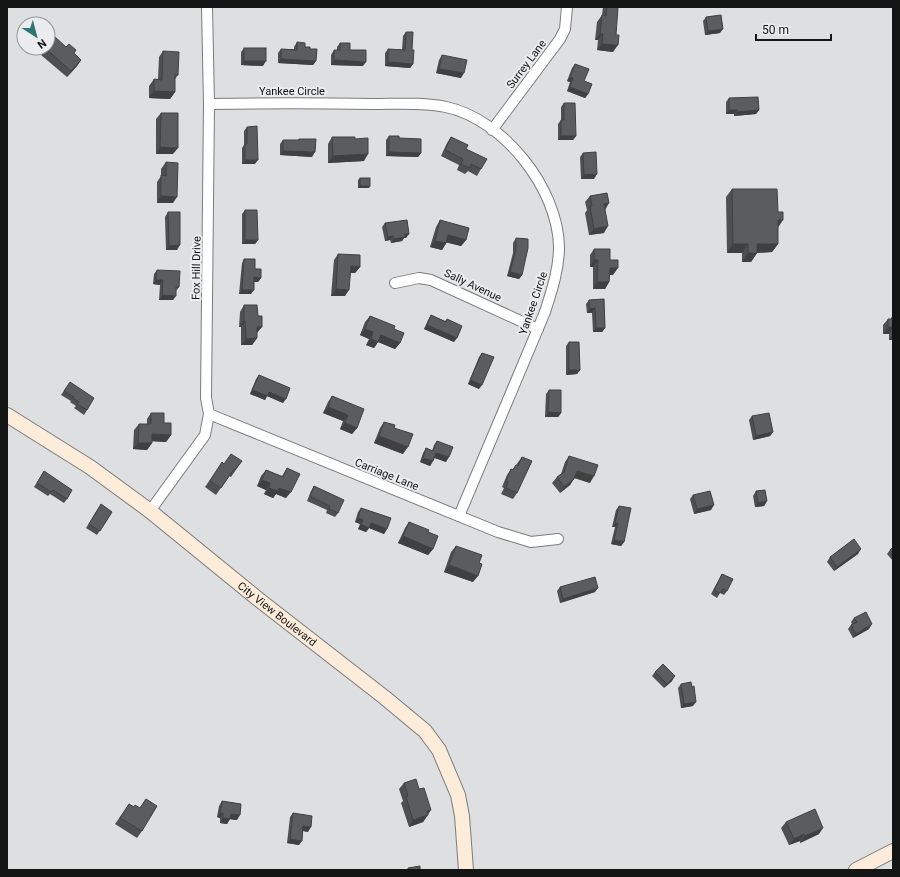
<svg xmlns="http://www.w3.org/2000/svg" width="900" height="877" font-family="Roboto,sans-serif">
  <rect width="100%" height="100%" fill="#dedfe1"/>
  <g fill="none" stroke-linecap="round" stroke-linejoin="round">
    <g stroke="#7a7b7c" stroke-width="12">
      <g id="street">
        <path d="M 209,104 C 264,103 319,103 373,104 C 397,104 423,102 446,107 C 503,119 558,188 559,247 C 559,269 552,290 545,312 L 459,516"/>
        <path d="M 492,130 L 560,39 L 565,29 L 567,7"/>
        <path d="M 395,283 L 419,278 L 431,280 L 538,329"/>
        <path d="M 209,414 L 498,532 L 531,542 L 558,539"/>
        <path d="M 150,511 L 205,435 L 209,414 L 206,398 L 209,104 L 207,7"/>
      </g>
    </g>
    <g stroke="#7a7b7c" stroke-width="16">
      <g id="secondary">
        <path id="s1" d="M 7,415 L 90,467 L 150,511 L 258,599 L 384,697 L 425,731 L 439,750 L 458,795 L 462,816 L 466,870"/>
        <path d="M 856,870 L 893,851"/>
      </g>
    </g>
    <use href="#street" stroke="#fff" stroke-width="10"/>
    <use href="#secondary" stroke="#fdecda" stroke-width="14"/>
  </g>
  <g fill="#4e4f50">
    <path d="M 603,7 L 618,7 L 613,52 L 597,50 L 598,40 L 595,40 L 597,22 L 602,15 Z"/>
    <path d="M 706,17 L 720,33 L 705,35 L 703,21 Z"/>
    <path d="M 406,32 L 412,50 L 413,64 L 410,68 L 385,66 L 385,53 L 388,49 L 402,50 L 403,36 Z"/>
    <path d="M 297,42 L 305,47 L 310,49 L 316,61 L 313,65 L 278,63 L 278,53 L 281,49 L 294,49 L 294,47 Z"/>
    <path d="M 340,43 L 350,50 L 363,66 L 331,65 L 331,55 L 334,50 L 337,50 L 337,47 Z"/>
    <path d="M 46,48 L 74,53 L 81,60 L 77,66 L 67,77 L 41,55 Z"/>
    <path d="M 244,48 L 263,66 L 241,65 L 241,52 Z"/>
    <path d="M 163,51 L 178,75 L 175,79 L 175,92 L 170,99 L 149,98 L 149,86 L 154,79 L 158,79 L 159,57 Z"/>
    <path d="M 442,55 L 461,78 L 436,73 L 439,60 Z"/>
    <path d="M 575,64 L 588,94 L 585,98 L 567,91 L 570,82 L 567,81 L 572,68 Z"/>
    <path d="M 729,98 L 759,110 L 756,114 L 734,116 L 734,114 L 726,114 L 726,102 Z"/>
    <path d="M 564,103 L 576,136 L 573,140 L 558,140 L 558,124 L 561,120 L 561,107 Z"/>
    <path d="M 161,113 L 173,154 L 156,154 L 156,119 Z"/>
    <path d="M 247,127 L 255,164 L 242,164 L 242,148 L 244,145 L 244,131 Z"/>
    <path d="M 389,136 L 399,138 L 421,153 L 418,157 L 386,156 L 386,140 Z"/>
    <path d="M 332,137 L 355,139 L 364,161 L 328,163 L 328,144 Z"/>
    <path d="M 451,137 L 466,149 L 481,169 L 477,176 L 468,171 L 465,174 L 457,170 L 459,165 L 441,156 L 447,143 Z"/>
    <path d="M 299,139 L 312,157 L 280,155 L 280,144 L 283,140 L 298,140 Z"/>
    <path d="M 583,153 L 594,179 L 581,179 L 580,157 Z"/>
    <path d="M 166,162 L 173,203 L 157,203 L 157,182 L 161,176 L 161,169 Z"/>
    <path d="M 360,178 L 369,188 L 358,188 L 358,180 Z"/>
    <path d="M 732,189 L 778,228 L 778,244 L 772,252 L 757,253 L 751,262 L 742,262 L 742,253 L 727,253 L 726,197 Z"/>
    <path d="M 590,196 L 604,233 L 589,235 L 585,213 L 587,210 L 585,202 Z"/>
    <path d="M 245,210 L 258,240 L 255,244 L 242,244 L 242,214 Z"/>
    <path d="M 168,212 L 177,250 L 166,250 L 165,217 Z"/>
    <path d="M 440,220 L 466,240 L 461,246 L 447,242 L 442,250 L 430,247 L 436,227 Z"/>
    <path d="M 385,223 L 406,238 L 404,238 L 402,241 L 391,243 L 390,240 L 385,241 L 382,227 Z"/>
    <path d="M 516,238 L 522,275 L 519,279 L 507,276 L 513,253 L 513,243 Z"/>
    <path d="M 594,249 L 610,260 L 613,275 L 610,275 L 609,282 L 605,289 L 593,289 L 593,267 L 590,267 L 590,255 Z"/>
    <path d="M 338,254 L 360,267 L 355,273 L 350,273 L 345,296 L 331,296 L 334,260 Z"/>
    <path d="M 244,259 L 255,269 L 261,278 L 258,282 L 254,282 L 251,294 L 239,294 L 242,263 Z"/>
    <path d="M 157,270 L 179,287 L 176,291 L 173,300 L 159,300 L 160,285 L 153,284 L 154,274 Z"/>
    <path d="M 604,299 L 605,328 L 602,332 L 593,332 L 592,313 L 587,313 L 586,304 L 589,300 Z"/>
    <path d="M 244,305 L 257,333 L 257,338 L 252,345 L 241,345 L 241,327 L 239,327 L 240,312 Z"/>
    <path d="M 431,315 L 445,321 L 447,319 L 454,342 L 424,329 L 428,320 Z"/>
    <path d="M 370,316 L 394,329 L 400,343 L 395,349 L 378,342 L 374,348 L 366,345 L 369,339 L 360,335 L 365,322 Z"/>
    <path d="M 892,317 L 893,317 L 893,340 L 889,340 L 889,334 L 883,334 L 883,325 L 888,319 L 891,319 Z"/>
    <path d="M 569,342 L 580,370 L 577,374 L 566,375 L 566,346 Z"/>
    <path d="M 482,353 L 479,389 L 468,384 L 479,357 Z"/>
    <path d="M 259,375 L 283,403 L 267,396 L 265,400 L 250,394 L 256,379 Z"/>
    <path d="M 70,382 L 87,410 L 84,415 L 74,408 L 76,406 L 70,402 L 71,401 L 61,395 Z"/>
    <path d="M 549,390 L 561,413 L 558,417 L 545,417 L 546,394 Z"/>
    <path d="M 332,396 L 357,428 L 352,434 L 340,429 L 343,421 L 323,413 L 328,402 Z"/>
    <path d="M 151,413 L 164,423 L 171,435 L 166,442 L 152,441 L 152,443 L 147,450 L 133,449 L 134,430 L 139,424 L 147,424 L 147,419 Z"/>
    <path d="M 752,416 L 773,432 L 770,436 L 753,440 L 749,420 Z"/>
    <path d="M 384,422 L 394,428 L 403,454 L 374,443 L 380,428 Z"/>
    <path d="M 437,441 L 446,462 L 434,458 L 433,461 L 430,466 L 420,462 L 423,453 L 426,448 L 432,451 L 434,445 Z"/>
    <path d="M 569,456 L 590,483 L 574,478 L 570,485 L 560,493 L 552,483 L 557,477 L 561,474 L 565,462 Z"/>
    <path d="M 522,457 L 517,493 L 513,499 L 501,494 L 504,488 L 502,487 L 507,475 L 511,469 L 512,470 L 516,465 Z"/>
    <path d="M 242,461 L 231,477 L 229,476 L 216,495 L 205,487 L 222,462 L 224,464 Z"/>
    <path d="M 287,468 L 286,498 L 276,494 L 273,498 L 264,494 L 266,490 L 257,486 L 261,476 L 266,470 L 282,476 Z"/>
    <path d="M 44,471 L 67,499 L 64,503 L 50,494 L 48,496 L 34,487 Z"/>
    <path d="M 314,486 L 338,513 L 335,517 L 326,513 L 327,510 L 307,501 L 311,491 Z"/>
    <path d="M 756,491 L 767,501 L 764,506 L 755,507 L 753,496 Z"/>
    <path d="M 693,495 L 711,510 L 694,514 L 690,499 Z"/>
    <path d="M 101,504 L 112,512 L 97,535 L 86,528 Z"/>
    <path d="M 619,506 L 624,542 L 621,546 L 611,544 L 615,527 L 612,527 L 616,510 Z"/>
    <path d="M 361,508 L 387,529 L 384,534 L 369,528 L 366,532 L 358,529 L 360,524 L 355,522 L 358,512 Z"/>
    <path d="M 409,522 L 428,532 L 433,549 L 428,555 L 398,543 L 405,528 Z"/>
    <path d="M 456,546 L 473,582 L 444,572 L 451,552 Z"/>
    <path d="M 893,547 L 893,561 L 887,554 L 890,550 Z"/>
    <path d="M 858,554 L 834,571 L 827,562 L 830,557 Z"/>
    <path d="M 722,574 L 727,591 L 724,595 L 720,593 L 717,598 L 711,594 Z"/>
    <path d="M 560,587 L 595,592 L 560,603 L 557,591 Z"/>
    <path d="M 854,618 L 869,629 L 853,638 L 848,629 L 851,625 L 852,624 L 851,622 Z"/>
    <path d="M 655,672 L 672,681 L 664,688 L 652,676 Z"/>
    <path d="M 681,684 L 693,706 L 681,708 L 678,688 Z"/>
    <path d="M 404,783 L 428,815 L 423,822 L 409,827 L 401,803 L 403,801 L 399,789 Z"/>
    <path d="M 146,799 L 142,831 L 137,838 L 115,824 L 129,804 L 134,807 L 140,808 Z"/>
    <path d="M 222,801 L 237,820 L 230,819 L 227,824 L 220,823 L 220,818 L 217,817 L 219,806 Z"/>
    <path d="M 293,813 L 308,832 L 303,831 L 299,845 L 287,843 L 290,817 Z"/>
    <path d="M 786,822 L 819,834 L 800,843 L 800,841 L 789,845 L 781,828 Z"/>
  </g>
  <g fill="#404041">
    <path d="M 723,29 L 720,33 L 705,35 L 708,31 Z"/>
    <path d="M 600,34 L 603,34 L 598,40 L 595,40 Z"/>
    <path d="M 602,44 L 618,45 L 613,52 L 597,50 Z"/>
    <path d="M 281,59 L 316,61 L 313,65 L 278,63 Z"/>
    <path d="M 81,60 L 77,66 L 67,77 L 71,71 Z"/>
    <path d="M 334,60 L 366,62 L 363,66 L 331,65 Z"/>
    <path d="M 244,61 L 266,61 L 263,66 L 241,65 Z"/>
    <path d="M 388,62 L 413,64 L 410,68 L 385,66 Z"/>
    <path d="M 439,69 L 464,73 L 461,78 L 436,73 Z"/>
    <path d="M 570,77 L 573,78 L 570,82 L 567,81 Z"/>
    <path d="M 570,87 L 588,94 L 585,98 L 567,91 Z"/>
    <path d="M 154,91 L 175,92 L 170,99 L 149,98 Z"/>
    <path d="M 729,110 L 737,110 L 734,114 L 726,114 Z"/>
    <path d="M 759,110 L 756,114 L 734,116 L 737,112 Z"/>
    <path d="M 561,136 L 576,136 L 573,140 L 558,140 Z"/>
    <path d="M 160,147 L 178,148 L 173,154 L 156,154 Z"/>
    <path d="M 283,151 L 315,152 L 312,157 L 280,155 Z"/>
    <path d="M 389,152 L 421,153 L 418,157 L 386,156 Z"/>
    <path d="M 368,154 L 364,161 L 328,163 L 333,156 Z"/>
    <path d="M 245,160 L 258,160 L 255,164 L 242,164 Z"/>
    <path d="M 597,174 L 594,179 L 581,179 L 584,175 Z"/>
    <path d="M 360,186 L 370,186 L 369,188 L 358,188 Z"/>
    <path d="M 161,196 L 177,197 L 173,203 L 157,203 Z"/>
    <path d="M 609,203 L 605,210 L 604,204 Z"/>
    <path d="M 778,220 L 783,220 L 777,229 Z"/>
    <path d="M 608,226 L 604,233 L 589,235 L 594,229 Z"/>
    <path d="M 405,234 L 409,234 L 406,238 L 404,238 L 402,241 L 391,243 L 394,239 Z"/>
    <path d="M 448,235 L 466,240 L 461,246 L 444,242 Z"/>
    <path d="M 393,236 L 390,240 L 385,241 L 388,237 Z"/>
    <path d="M 245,240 L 258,240 L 255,244 L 242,244 Z"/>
    <path d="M 435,241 L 446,243 L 442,250 L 430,247 Z"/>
    <path d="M 733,244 L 748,244 L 742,253 L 727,253 Z"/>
    <path d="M 757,244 L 778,244 L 772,252 L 751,253 Z"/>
    <path d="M 180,245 L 177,250 L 166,250 L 169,246 Z"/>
    <path d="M 748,253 L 757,253 L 751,262 L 742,262 Z"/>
    <path d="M 594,260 L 598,260 L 593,267 L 590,267 Z"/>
    <path d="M 351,266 L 360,267 L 355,273 L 346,273 Z"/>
    <path d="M 610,268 L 618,268 L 613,275 L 605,275 Z"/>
    <path d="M 510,272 L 522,275 L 519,279 L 507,276 Z"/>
    <path d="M 254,277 L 261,278 L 258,282 L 251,282 Z"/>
    <path d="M 156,280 L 163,280 L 160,285 L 153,284 Z"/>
    <path d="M 597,282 L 609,282 L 605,289 L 593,289 Z"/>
    <path d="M 336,289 L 349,290 L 345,296 L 331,296 Z"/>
    <path d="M 242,290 L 254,290 L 251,294 L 239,294 Z"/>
    <path d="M 162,295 L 176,296 L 173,300 L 159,300 Z"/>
    <path d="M 595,308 L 592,313 L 587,313 L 590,309 Z"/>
    <path d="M 244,321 L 245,321 L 241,327 L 239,327 Z"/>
    <path d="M 427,325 L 457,338 L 454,342 L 424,329 Z"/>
    <path d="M 257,327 L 262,327 L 257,333 L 252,333 Z"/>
    <path d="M 888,327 L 893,328 L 889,334 L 883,334 Z"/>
    <path d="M 596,328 L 605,328 L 602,332 L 593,332 Z"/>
    <path d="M 365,329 L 373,332 L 369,339 L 360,335 Z"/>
    <path d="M 893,334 L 893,340 L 889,340 Z"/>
    <path d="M 381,335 L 400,343 L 395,349 L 378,342 L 374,348 L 366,345 L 371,339 Z"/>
    <path d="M 257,338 L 252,345 L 241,345 L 246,339 Z"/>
    <path d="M 569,370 L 580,370 L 577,374 L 566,375 Z"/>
    <path d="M 470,380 L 482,385 L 479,389 L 468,384 Z"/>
    <path d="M 252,390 L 269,392 L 286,399 L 283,403 L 267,396 L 265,400 L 250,394 Z"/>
    <path d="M 328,407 L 348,415 L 343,421 L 323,413 Z"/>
    <path d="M 548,412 L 561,413 L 558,417 L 545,417 Z"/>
    <path d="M 345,423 L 357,428 L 352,434 L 340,429 Z"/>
    <path d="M 773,432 L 770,436 L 753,440 L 756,436 Z"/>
    <path d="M 152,434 L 171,435 L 166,442 L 148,441 Z"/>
    <path d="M 379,436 L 408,447 L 403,454 L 374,443 Z"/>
    <path d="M 138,443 L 152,443 L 147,450 L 133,449 Z"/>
    <path d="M 436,453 L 449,457 L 446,462 L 433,457 Z"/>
    <path d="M 423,458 L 433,461 L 430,466 L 420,462 Z"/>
    <path d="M 577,471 L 594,476 L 590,483 L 572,477 Z"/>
    <path d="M 574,479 L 570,485 L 560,493 L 564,487 Z"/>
    <path d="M 262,480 L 270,483 L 266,490 L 257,486 Z"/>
    <path d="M 269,488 L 279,488 L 291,492 L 286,498 L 276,494 L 273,498 L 264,494 Z"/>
    <path d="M 767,501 L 764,506 L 755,507 L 758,503 Z"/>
    <path d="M 714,505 L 711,510 L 694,514 L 697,509 Z"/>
    <path d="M 358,518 L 363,520 L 360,524 L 355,522 Z"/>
    <path d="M 371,523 L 387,529 L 384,534 L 369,528 L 366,532 L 358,529 L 361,524 Z"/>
    <path d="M 615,523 L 618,523 L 615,527 L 612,527 Z"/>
    <path d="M 403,536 L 433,549 L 428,555 L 398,543 Z"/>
    <path d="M 614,540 L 624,542 L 621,546 L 611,544 Z"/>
    <path d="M 861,549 L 858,554 L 834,571 L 837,567 Z"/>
    <path d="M 449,565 L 478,576 L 473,582 L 444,572 Z"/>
    <path d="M 598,588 L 595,592 L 560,603 L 563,599 Z"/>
    <path d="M 872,624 L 869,629 L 853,638 L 856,634 Z"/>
    <path d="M 675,676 L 672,681 L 664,688 L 667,684 Z"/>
    <path d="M 696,702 L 693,706 L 681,708 L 684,704 Z"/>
    <path d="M 431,810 L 423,822 L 409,827 L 413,820 L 427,811 Z"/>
    <path d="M 220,813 L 223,813 L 220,818 L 217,817 Z"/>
    <path d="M 231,814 L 240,815 L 237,820 L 228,819 Z"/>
    <path d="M 223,818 L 230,819 L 227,824 L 220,823 Z"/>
    <path d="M 303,826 L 311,827 L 308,832 L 300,830 Z"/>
    <path d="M 823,828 L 819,834 L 800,843 L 805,836 Z"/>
    <path d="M 804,834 L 800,841 L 789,845 L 794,839 Z"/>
    <path d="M 290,839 L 302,841 L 299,845 L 287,843 Z"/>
  </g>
  <g fill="#5b5c5d" stroke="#404041">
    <path d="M 607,7 L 618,7 L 616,35 L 619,35 L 618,45 L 602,44 L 603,34 L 600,34 L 602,15 L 606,16 Z"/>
    <path d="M 721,15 L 723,29 L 708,31 L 706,17 Z"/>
    <path d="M 406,32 L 413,32 L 412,50 L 414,50 L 413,64 L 388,62 L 388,49 L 405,50 Z"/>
    <path d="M 55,37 L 66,47 L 69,44 L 76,50 L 74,53 L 81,60 L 71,71 L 45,48 L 48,48 L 48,45 Z"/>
    <path d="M 297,42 L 305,43 L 305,47 L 310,47 L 310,49 L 317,49 L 316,61 L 281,59 L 281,49 L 297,50 Z"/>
    <path d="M 340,43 L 350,43 L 350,50 L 366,50 L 366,62 L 334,60 L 334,50 L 340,50 Z"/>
    <rect x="244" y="48" width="22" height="13"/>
    <path d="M 163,51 L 179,52 L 178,75 L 175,74 L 175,92 L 154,91 L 154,79 L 162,80 Z"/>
    <path d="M 442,55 L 467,60 L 464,73 L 439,69 Z"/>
    <path d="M 575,64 L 589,69 L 584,81 L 592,84 L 588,94 L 570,87 L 573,78 L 570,77 Z"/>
    <path d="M 758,97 L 759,110 L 737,112 L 737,110 L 729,110 L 729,98 Z"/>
    <path d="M 564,103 L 575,103 L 576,136 L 561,136 L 561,120 L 564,120 Z"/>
    <path d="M 161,113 L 178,113 L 178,148 L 160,147 Z"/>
    <path d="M 257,126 L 258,160 L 245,160 L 245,144 L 247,144 L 247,127 Z"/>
    <path d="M 389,136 L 399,136 L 399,138 L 421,139 L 421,153 L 389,152 Z"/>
    <path d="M 332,137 L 355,137 L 355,139 L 368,138 L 368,154 L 333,156 Z"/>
    <path d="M 451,137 L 468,145 L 466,149 L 487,159 L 481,169 L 471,164 L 470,168 L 461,164 L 463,159 L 445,150 Z"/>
    <path d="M 299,139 L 316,139 L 315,152 L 283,151 L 283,140 L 299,140 Z"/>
    <path d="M 596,152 L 597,174 L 584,175 L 583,153 Z"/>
    <path d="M 166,162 L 178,163 L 177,197 L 161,196 L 161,175 L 166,176 Z"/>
    <rect x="360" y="178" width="10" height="8"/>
    <path d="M 732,189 L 777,189 L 778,212 L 783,212 L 783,220 L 778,220 L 778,244 L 757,244 L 757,253 L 748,253 L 748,244 L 733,244 Z"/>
    <path d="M 607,193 L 609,203 L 604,204 L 608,226 L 594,229 L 590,206 L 592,206 L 590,196 Z"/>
    <path d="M 245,210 L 257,210 L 258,240 L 245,240 Z"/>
    <path d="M 168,212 L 180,212 L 180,245 L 169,246 Z"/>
    <path d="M 407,220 L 409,234 L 405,234 L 405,237 L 394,239 L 393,236 L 388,237 L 385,223 Z"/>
    <path d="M 440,220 L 469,228 L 466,240 L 448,235 L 446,243 L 435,241 Z"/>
    <path d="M 516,238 L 528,239 L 528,248 L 522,275 L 510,272 L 516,248 Z"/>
    <path d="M 594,249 L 610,249 L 610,260 L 618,260 L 618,268 L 610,268 L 609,282 L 597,282 L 598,260 L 594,260 Z"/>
    <path d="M 338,254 L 360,255 L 360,267 L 351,266 L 349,290 L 336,289 Z"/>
    <path d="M 244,259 L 255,259 L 255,269 L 261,269 L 261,278 L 254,277 L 254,290 L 242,290 Z"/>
    <path d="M 157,270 L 180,271 L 179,287 L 176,287 L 176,296 L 162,295 L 163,280 L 156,280 Z"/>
    <path d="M 604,299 L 605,328 L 596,328 L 595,308 L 590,309 L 589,300 Z"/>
    <path d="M 244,305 L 257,305 L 258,316 L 262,316 L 262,327 L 257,327 L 257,338 L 246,339 L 245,321 L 244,321 Z"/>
    <path d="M 431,315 L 446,322 L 447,319 L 462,326 L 457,338 L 427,325 Z"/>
    <path d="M 370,316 L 395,326 L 394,329 L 404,333 L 400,343 L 381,335 L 378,342 L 371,339 L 373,332 L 365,329 Z"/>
    <path d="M 892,317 L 893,317 L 893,327 L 888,327 L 888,319 L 892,319 Z"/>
    <path d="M 569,342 L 579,342 L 580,370 L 569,370 Z"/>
    <path d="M 482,353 L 494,357 L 482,385 L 470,380 Z"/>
    <path d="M 259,375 L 290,388 L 286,399 L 269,392 L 268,396 L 252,390 Z"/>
    <path d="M 70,382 L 94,398 L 87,410 L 77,404 L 79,402 L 73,398 L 74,397 L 64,391 Z"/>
    <path d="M 549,390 L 561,390 L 561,413 L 548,412 Z"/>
    <path d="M 332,396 L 364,409 L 357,428 L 345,423 L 348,415 L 328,407 Z"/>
    <path d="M 151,413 L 164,413 L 164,423 L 171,423 L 171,435 L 152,434 L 152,443 L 138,443 L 139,424 L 151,424 Z"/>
    <path d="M 769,413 L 773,432 L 756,436 L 752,416 Z"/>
    <path d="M 384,422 L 395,425 L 394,428 L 413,434 L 408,447 L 379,436 Z"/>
    <path d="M 437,441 L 453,447 L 449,457 L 436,453 L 433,461 L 423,458 L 426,448 L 433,451 Z"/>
    <path d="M 231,454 L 242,461 L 235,470 L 234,469 L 221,488 L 210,481 L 222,462 L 224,464 Z"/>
    <path d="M 569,456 L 598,465 L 594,476 L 577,471 L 574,479 L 564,487 L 557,477 L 564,472 Z"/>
    <path d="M 522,457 L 532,461 L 517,493 L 506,488 L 508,482 L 506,481 L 511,469 L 513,470 L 516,465 L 518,466 Z"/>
    <path d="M 287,468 L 300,474 L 291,492 L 279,488 L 278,491 L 269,488 L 270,483 L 262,480 L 266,470 L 283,477 Z"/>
    <path d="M 44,471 L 72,490 L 67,499 L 53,490 L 51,492 L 37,483 Z"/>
    <path d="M 314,486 L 344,500 L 338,513 L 329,509 L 330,506 L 310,496 Z"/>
    <path d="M 765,490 L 767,501 L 758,503 L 756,491 Z"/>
    <path d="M 710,491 L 714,505 L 697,509 L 693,495 Z"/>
    <path d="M 101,504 L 112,512 L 100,531 L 89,524 Z"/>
    <path d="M 619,506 L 631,508 L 624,542 L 614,540 L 618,523 L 615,523 Z"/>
    <path d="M 361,508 L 391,518 L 387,529 L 371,523 L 369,528 L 361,524 L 363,520 L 358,518 Z"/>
    <path d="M 409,522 L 429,530 L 428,532 L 438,536 L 433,549 L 403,536 Z"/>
    <path d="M 854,539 L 861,549 L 837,567 L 830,557 Z"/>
    <path d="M 456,546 L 482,555 L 479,563 L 482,564 L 478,576 L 449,565 Z"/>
    <path d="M 893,547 L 893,553 L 890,550 Z"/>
    <path d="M 722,574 L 733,579 L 727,591 L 723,589 L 720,593 L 714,590 Z"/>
    <path d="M 595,577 L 598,588 L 563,599 L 560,587 Z"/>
    <path d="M 866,612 L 872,624 L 856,634 L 851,625 L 857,622 L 854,618 Z"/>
    <path d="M 663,664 L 675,676 L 667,684 L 655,672 Z"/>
    <path d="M 691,682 L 692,687 L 694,686 L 696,702 L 684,704 L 681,684 Z"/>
    <path d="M 416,779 L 419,789 L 424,788 L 431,810 L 427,811 L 428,815 L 413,820 L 406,797 L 408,796 L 404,783 Z"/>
    <path d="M 146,799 L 157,806 L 142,831 L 120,818 L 129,804 L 134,807 L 135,805 L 140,808 Z"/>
    <path d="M 222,801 L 241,804 L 240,815 L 231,814 L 230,819 L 223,818 L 223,813 L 220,813 Z"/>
    <path d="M 815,809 L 823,828 L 805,836 L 804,834 L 794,839 L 786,822 Z"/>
    <path d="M 293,813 L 312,816 L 311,827 L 303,826 L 302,841 L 290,839 Z"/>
    <path d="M 420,866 L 420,870 L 408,870 L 408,868 Z"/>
  </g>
  <g text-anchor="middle" stroke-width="4" stroke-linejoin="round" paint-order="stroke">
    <g font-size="11" fill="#131414" stroke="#ebecee">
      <text transform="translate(526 64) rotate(-53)" y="4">Surrey Lane</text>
      <text x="292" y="95">Yankee Circle</text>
      <text transform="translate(196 268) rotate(-89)" y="4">Fox Hill Drive</text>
      <text transform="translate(473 285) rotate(25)" y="4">Sally Avenue</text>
      <text transform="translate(533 303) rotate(-71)" y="4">Yankee Circle</text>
      <text transform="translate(387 474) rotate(22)" y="4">Carriage Lane</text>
      <text dy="4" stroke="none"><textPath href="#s1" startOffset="336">City View Boulevard</textPath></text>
    </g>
  </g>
  <rect width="900" height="877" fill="none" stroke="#131414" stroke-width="16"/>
  <g transform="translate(36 36) rotate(144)"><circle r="19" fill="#ebecee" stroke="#959697"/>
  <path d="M0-3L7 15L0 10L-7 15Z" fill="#2d7676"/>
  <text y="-6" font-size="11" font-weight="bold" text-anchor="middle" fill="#131414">N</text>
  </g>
  <path d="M756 34v6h75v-6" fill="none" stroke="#131414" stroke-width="2"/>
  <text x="762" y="34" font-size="12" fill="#131414" stroke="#ebecee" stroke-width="3" paint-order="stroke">50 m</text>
</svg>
